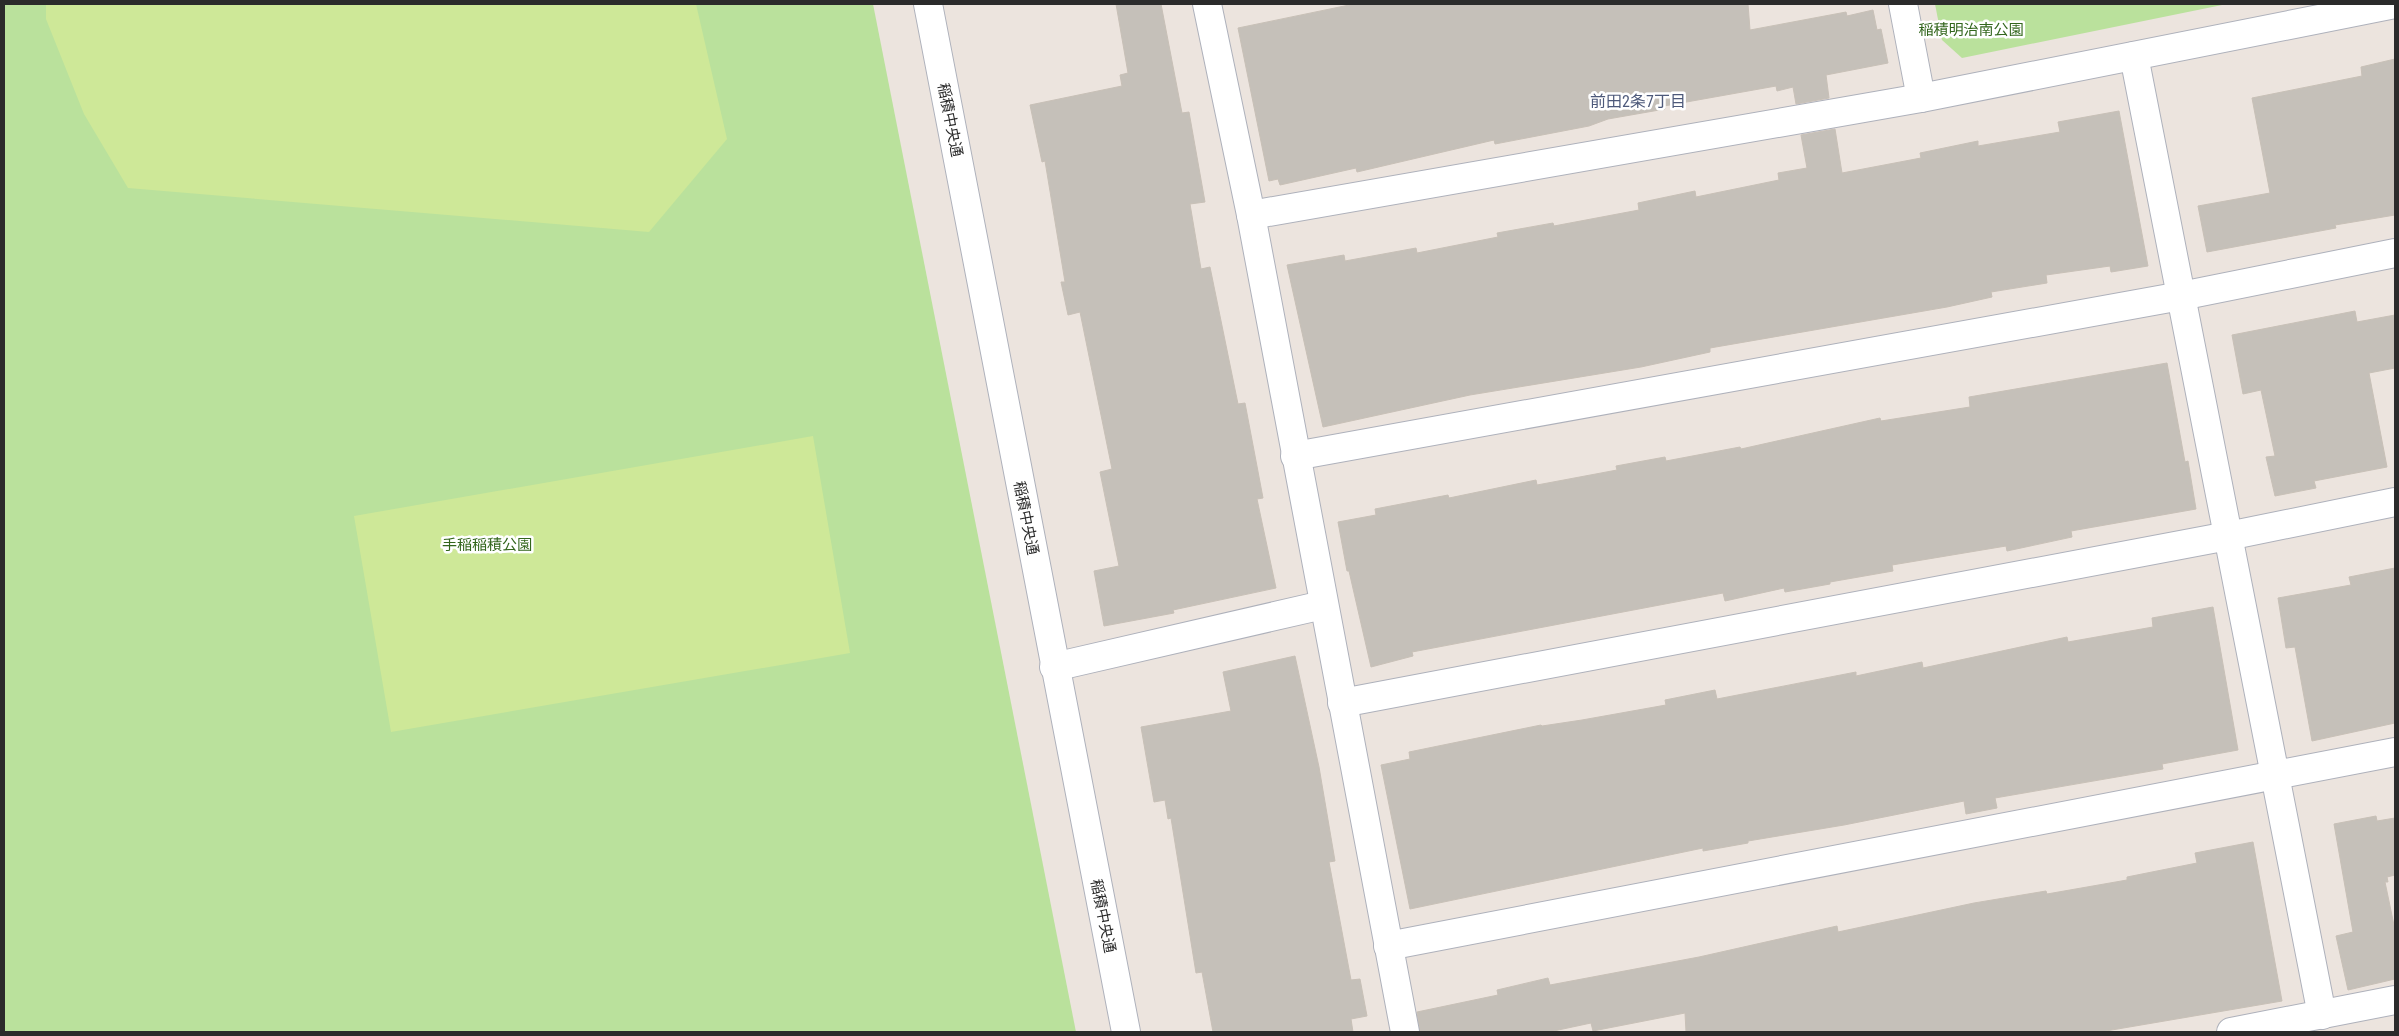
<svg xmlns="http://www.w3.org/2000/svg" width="2399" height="1036" font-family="'Roboto Condensed','Noto Sans JP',sans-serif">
  <rect width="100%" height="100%" fill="#ece4de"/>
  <g fill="#bae19c">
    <path d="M 4,4 L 873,4 L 1076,1032 L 4,1032 Z"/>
    <path d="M 1935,4 L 2227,4 L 1962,58 L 1942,40 Z"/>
  </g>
  <g fill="#cee898">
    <path d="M 46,4 L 696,4 L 727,139 L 649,232 L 128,188 L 84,114 L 46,19 Z"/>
    <path d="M 813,436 L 850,653 L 391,732 L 354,516 Z"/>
  </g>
  <g fill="#c5c0b9" stroke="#c8c0b7">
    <path d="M 1116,4 L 1161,4 L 1182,113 L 1189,112 L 1205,202 L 1190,204 L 1201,269 L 1210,267 L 1238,404 L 1245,403 L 1263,498 L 1257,499 L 1276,588 L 1173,610 L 1174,613 L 1104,626 L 1094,571 L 1119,566 L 1100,472 L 1112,469 L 1080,312 L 1068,315 L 1061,282 L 1065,282 L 1045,161 L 1042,162 L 1030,105 L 1122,86 L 1120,75 L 1128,73 Z"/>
    <path d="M 1354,4 L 1748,4 L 1750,30 L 1846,12 L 1847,16 L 1873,10 L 1877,30 L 1881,29 L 1888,63 L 1826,75 L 1829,98 L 1796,104 L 1793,87 L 1777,91 L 1776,86 L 1664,106 L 1665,109 L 1608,119 L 1589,126 L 1495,144 L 1494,140 L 1357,172 L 1356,168 L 1280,185 L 1278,179 L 1269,181 L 1238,28 Z"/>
    <path d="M 2395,59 L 2395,215 L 2335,225 L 2336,228 L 2207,252 L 2198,206 L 2270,193 L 2252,98 L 2362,76 L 2361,67 Z"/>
    <path d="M 2119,111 L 2148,266 L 2111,272 L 2110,266 L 2046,275 L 2047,283 L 1991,292 L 1992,297 L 1947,307 L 1710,348 L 1710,352 L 1641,367 L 1470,395 L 1323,427 L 1287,265 L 1344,255 L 1345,261 L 1416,248 L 1417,253 L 1498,237 L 1497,233 L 1553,223 L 1554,226 L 1639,210 L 1638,203 L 1695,191 L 1696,197 L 1779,180 L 1778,173 L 1807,168 L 1801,135 L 1835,129 L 1842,173 L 1921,158 L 1920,153 L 1978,141 L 1978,146 L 2060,132 L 2058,122 Z"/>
    <path d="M 2355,311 L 2357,322 L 2395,315 L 2395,368 L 2369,373 L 2387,467 L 2314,481 L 2316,488 L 2275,496 L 2266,457 L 2275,456 L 2261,390 L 2243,394 L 2232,335 Z"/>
    <path d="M 2167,363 L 2185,462 L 2188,461 L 2196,509 L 2071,531 L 2072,537 L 2007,551 L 2006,546 L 1892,565 L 1893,571 L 1830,582 L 1830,584 L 1785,592 L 1784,588 L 1725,601 L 1723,593 L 1412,652 L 1413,656 L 1371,667 L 1349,571 L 1347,571 L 1338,522 L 1376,515 L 1375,509 L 1448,495 L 1449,498 L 1536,480 L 1537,485 L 1617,470 L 1616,466 L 1665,457 L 1666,461 L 1740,447 L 1741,449 L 1880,418 L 1881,421 L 1970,407 L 1969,397 Z"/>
    <path d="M 2395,568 L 2395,723 L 2312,741 L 2295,647 L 2286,648 L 2278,598 L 2351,585 L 2349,577 Z"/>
    <path d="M 2213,607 L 2238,750 L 2162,764 L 2163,769 L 1995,798 L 1997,808 L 1966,814 L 1964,801 L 1844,825 L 1748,841 L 1748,843 L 1703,851 L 1703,848 L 1410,909 L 1381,765 L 1410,759 L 1409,752 L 1541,725 L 1542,726 L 1582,720 L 1666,705 L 1665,700 L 1715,690 L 1717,699 L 1856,672 L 1856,676 L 1922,662 L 1923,668 L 2067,637 L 2068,642 L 2153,627 L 2152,618 Z"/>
    <path d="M 1295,656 L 1319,767 L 1335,861 L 1329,862 L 1351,980 L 1360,979 L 1367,1016 L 1351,1019 L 1353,1032 L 1213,1032 L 1202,972 L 1196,973 L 1171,818 L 1168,819 L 1165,800 L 1154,802 L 1141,727 L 1231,711 L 1223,672 Z"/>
    <path d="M 2376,816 L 2377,821 L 2395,818 L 2395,875 L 2387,877 L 2388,882 L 2385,882 L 2395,930 L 2395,979 L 2348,990 L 2336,936 L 2353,932 L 2334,824 Z"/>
    <path d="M 2253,842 L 2282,1001 L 2100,1032 L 1686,1032 L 1685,1013 L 1593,1031 L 1591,1023 L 1549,1032 L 1420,1032 L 1417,1012 L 1498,995 L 1497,990 L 1548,978 L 1550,985 L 1699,957 L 1837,926 L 1838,932 L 1974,903 L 2046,891 L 2047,894 L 2127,880 L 2127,877 L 2197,863 L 2195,853 Z"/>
  </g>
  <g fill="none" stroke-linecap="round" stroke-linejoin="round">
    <g stroke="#aeb1bb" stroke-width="30">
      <g id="minor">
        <path d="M 1207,4 L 1251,215 L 1405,1032"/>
        <path d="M 1903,4 L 1921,98"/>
        <path d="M 2134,56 L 2322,1015"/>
        <path d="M 1251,215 L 1921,98 L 2395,4"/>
        <path d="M 1295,456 L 2181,296 L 2395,253"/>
        <path d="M 1054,667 L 1323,605"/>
        <path d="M 1342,703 L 2228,536 L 2395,502"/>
        <path d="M 1388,946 L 2395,752"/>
        <path d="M 2231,1032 L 2395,1000"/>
      </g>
    </g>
    <g stroke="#aeb1bb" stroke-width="30">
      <path id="tertiary" d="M 928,4 L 1126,1032"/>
    </g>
    <use href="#minor" stroke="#fff" stroke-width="28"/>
    <use href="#tertiary" stroke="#fff" stroke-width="28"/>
  </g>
  <g text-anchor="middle" stroke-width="5" stroke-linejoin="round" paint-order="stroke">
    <g font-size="15" fill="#33661d" stroke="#fff">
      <text x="1971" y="35">稲積明治南公園</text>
      <text x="487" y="550">手稲稲積公園</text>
    </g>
    <g font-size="15" fill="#2b2b2b" stroke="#fff">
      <text transform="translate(950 120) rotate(79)" y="5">稲積中央通</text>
      <text transform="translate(1026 518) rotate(79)" y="5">稲積中央通</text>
      <text transform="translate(1103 916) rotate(79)" y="5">稲積中央通</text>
    </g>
    <g font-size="16" fill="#4d597a" stroke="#fff">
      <text x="1638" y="107">前田2条7丁目</text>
    </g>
  </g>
  <rect width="2399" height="1036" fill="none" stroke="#2b2b2b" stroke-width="10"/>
</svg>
